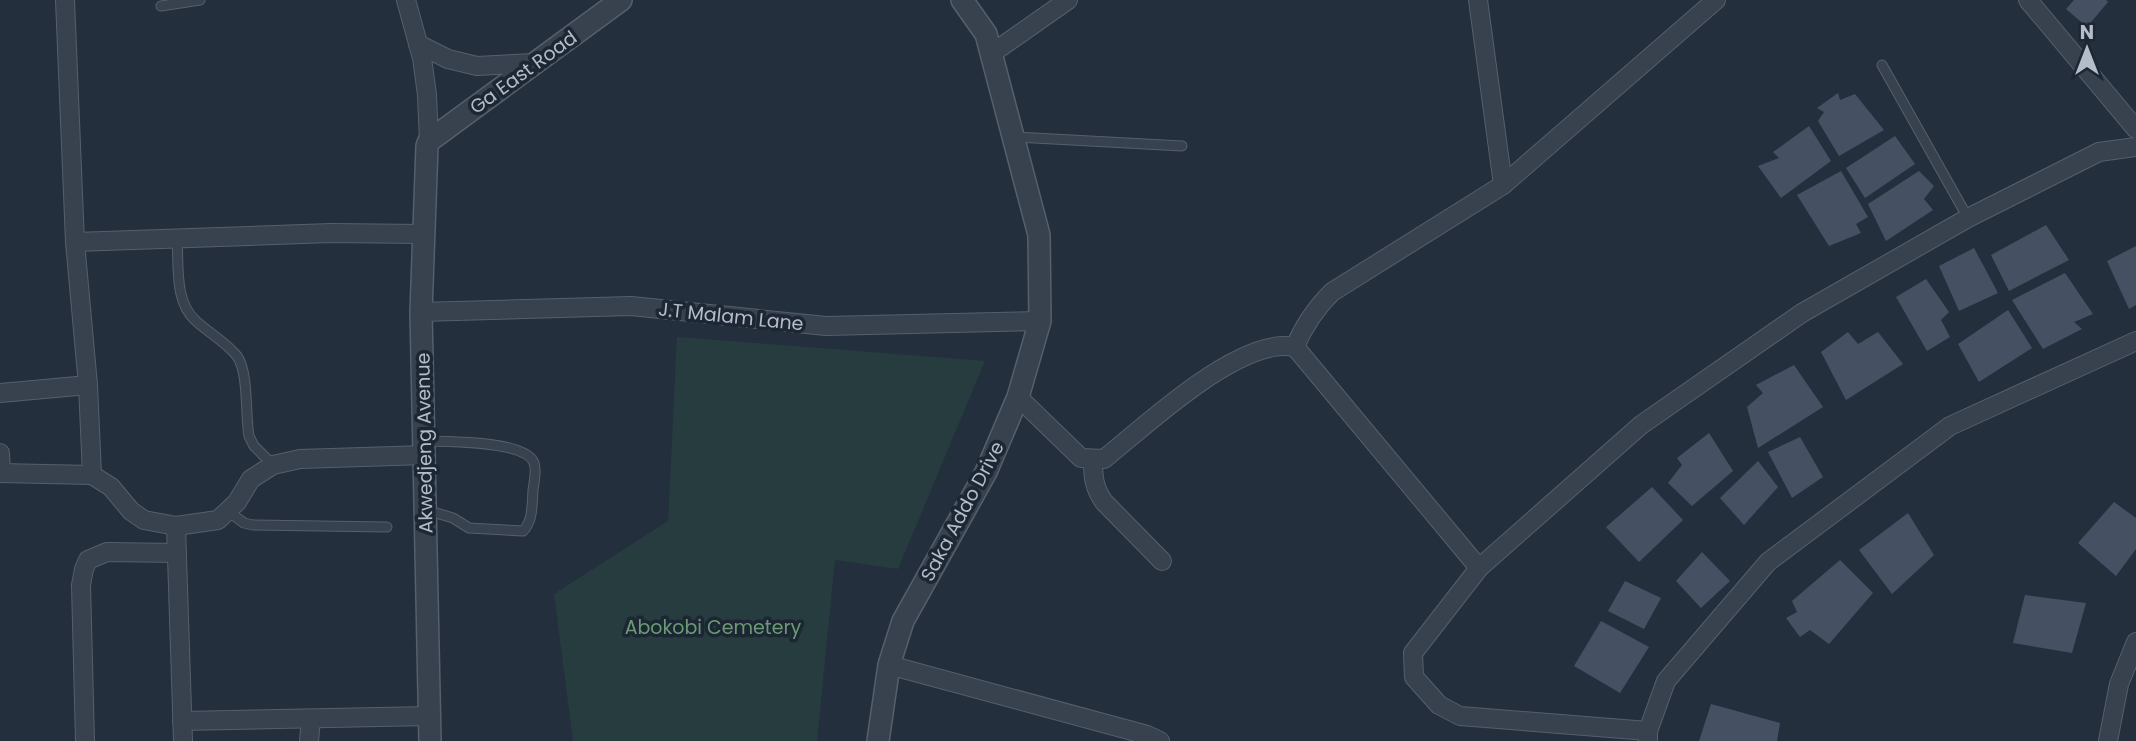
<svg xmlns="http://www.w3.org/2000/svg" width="2136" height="741" font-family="Poppins,sans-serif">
  <rect width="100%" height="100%" fill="#242f3e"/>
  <path fill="#263c3f" d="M 677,337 L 985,361 L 898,569 L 835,560 L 817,741 L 573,741 L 554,594 L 668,521 Z"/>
  <g fill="#455162">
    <path d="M 2074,0 L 2106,0 L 2108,2 L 2087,27 L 2066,9 Z"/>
    <path d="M 1838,93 L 1840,100 L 1855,94 L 1884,130 L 1839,156 L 1818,121 L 1824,112 L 1817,108 Z"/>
    <path d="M 1809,126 L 1831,161 L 1781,198 L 1758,166 L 1779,158 L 1773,152 Z"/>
    <path d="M 1895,136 L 1915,164 L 1865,198 L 1846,168 Z"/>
    <path d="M 1841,171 L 1868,217 L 1856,224 L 1861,233 L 1829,246 L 1797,195 Z"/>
    <path d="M 1919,171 L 1934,186 L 1924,199 L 1933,210 L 1886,241 L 1868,204 Z"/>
    <path d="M 2046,225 L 2069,260 L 2009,291 L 1991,255 Z"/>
    <path d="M 2136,246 L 2136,305 L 2129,309 L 2107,261 Z"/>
    <path d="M 1974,248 L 1998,293 L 1959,311 L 1939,266 Z"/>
    <path d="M 2065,273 L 2093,314 L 2074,322 L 2082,329 L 2043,349 L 2012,300 Z"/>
    <path d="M 1926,279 L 1949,312 L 1941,320 L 1950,337 L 1927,351 L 1896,297 Z"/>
    <path d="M 2008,310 L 2032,348 L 1979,382 L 1958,344 Z"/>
    <path d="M 1848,332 L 1858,344 L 1878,332 L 1903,364 L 1846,400 L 1821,352 Z"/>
    <path d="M 1794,365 L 1823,407 L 1758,448 L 1747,407 L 1763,393 L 1756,385 Z"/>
    <path d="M 1709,433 L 1733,471 L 1692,506 L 1668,483 L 1682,465 L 1677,458 Z"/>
    <path d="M 1800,437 L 1823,477 L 1792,498 L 1768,452 Z"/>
    <path d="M 1758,461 L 1778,487 L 1744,525 L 1720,498 Z"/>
    <path d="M 1652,487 L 1683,520 L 1639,562 L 1606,527 Z"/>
    <path d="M 2114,502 L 2136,518 L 2136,549 L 2116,576 L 2078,543 Z"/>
    <path d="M 1908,513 L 1934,555 L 1892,594 L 1859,550 Z"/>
    <path d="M 1702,552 L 1730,581 L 1701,608 L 1676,581 Z"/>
    <path d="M 1840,560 L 1873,593 L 1829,644 L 1810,630 L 1800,637 L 1786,618 L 1797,612 L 1792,601 Z"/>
    <path d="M 1625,581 L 1661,598 L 1644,629 L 1608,611 Z"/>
    <path d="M 2025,595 L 2086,603 L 2072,653 L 2013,643 Z"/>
    <path d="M 1601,621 L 1649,647 L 1620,693 L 1574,666 Z"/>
    <path d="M 1711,704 L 1780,723 L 1777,741 L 1699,741 Z"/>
  </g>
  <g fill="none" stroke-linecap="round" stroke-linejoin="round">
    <g stroke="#565f6c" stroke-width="11">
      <g id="service">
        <path d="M 161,6 L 200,0"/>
        <path d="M 1882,65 L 1968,218"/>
        <path d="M 1014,137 L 1182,146"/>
        <path d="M 177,239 C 179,265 174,302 196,321 C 209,333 226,342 237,356 C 249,373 245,415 249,436 L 254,446 L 273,465"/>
        <path d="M 424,441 C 445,442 526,440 534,463 C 537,471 534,482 533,490 C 532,505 533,521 523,531 L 469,528 L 453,518 L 426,510"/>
        <path d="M 229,512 L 244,523 L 253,525 L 387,527"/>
      </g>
    </g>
    <g stroke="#565f6c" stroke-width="20">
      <g id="minor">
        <path d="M 65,0 L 75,242"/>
        <path d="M 406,0 L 422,58 L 427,95 L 429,141"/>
        <path d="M 1478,0 L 1503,185"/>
        <path d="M 2028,0 L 2136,129"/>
        <path d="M 418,44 L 448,59 L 477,66 L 533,63"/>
        <path d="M 991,54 L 1068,0"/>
        <path d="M 421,312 L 631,306 L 826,326 L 1040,321"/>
        <path d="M 1295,347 L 1479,568"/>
        <path d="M 0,393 L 88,385"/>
        <path d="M 1018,397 L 1081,458 L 1104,459 C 1146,425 1220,356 1274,347 C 1280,345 1288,346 1295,347 C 1304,325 1315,309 1332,292 L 1503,185 L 1716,0"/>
        <path d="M 0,453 L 1,473"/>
        <path d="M 1093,460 C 1093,477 1094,488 1104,502 L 1162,561"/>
        <path d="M 0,473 L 92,475 L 111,487 L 131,511 L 144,520 L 176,526 L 218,520 L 237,502 L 251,479 L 273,465 L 300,459 L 425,455"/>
        <path d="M 92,475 L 88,385 L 75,242 L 331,233 L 423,234"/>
        <path d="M 176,526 L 183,741"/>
        <path d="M 889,665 L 1147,735 L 1160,741"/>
        <path d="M 182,721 L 430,716"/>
        <path d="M 1648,731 L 1460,716 L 1439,705 L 1414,677 L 1413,653 L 1479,568 L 1641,425 L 1802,313 L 1968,218 L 2099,152 L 2136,147"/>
        <path d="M 85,741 L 81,585 L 84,569 L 88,560 L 107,552 L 177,553"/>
        <path d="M 309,741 L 311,719"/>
        <path d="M 1648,741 L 1648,731 L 1666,681 L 1768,562 L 1950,426 L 2136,341"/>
        <path d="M 2108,741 L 2119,684 L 2136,642"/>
      </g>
    </g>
    <g stroke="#565f6c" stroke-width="24">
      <g id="tertiary">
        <path d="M 430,741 L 421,312 L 427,146 L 429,141 L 621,0"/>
        <path d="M 878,741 L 889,665 L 903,621 L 986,472 L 1018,397 L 1040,321 L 1039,235 L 986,34 L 962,0"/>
      </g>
    </g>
    <use href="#service" stroke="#38414e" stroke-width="9"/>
    <use href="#minor" stroke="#38414e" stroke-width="18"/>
    <use href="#tertiary" stroke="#38414e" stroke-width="21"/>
  </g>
  <g text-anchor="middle" stroke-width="7" stroke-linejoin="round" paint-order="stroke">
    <g font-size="19" fill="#b4bcc9" stroke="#1d2633">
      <text transform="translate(523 72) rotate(-36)" y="7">Ga East Road</text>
      <text transform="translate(731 316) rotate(6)" y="7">J.T Malam Lane</text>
      <text transform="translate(424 443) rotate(-91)" y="7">Akwedjeng Avenue</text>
      <text transform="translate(962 511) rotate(-62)" y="7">Saka Addo Drive</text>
    </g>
    <g font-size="19" fill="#6b9a76" stroke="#1d2633">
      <text x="713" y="634">Abokobi Cemetery</text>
    </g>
  </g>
  <g transform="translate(2087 49)" stroke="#1d2633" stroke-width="5" paint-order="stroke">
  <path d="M0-5L12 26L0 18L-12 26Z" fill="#b4bcc9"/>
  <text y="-10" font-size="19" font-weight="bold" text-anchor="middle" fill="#b4bcc9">N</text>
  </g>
</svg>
